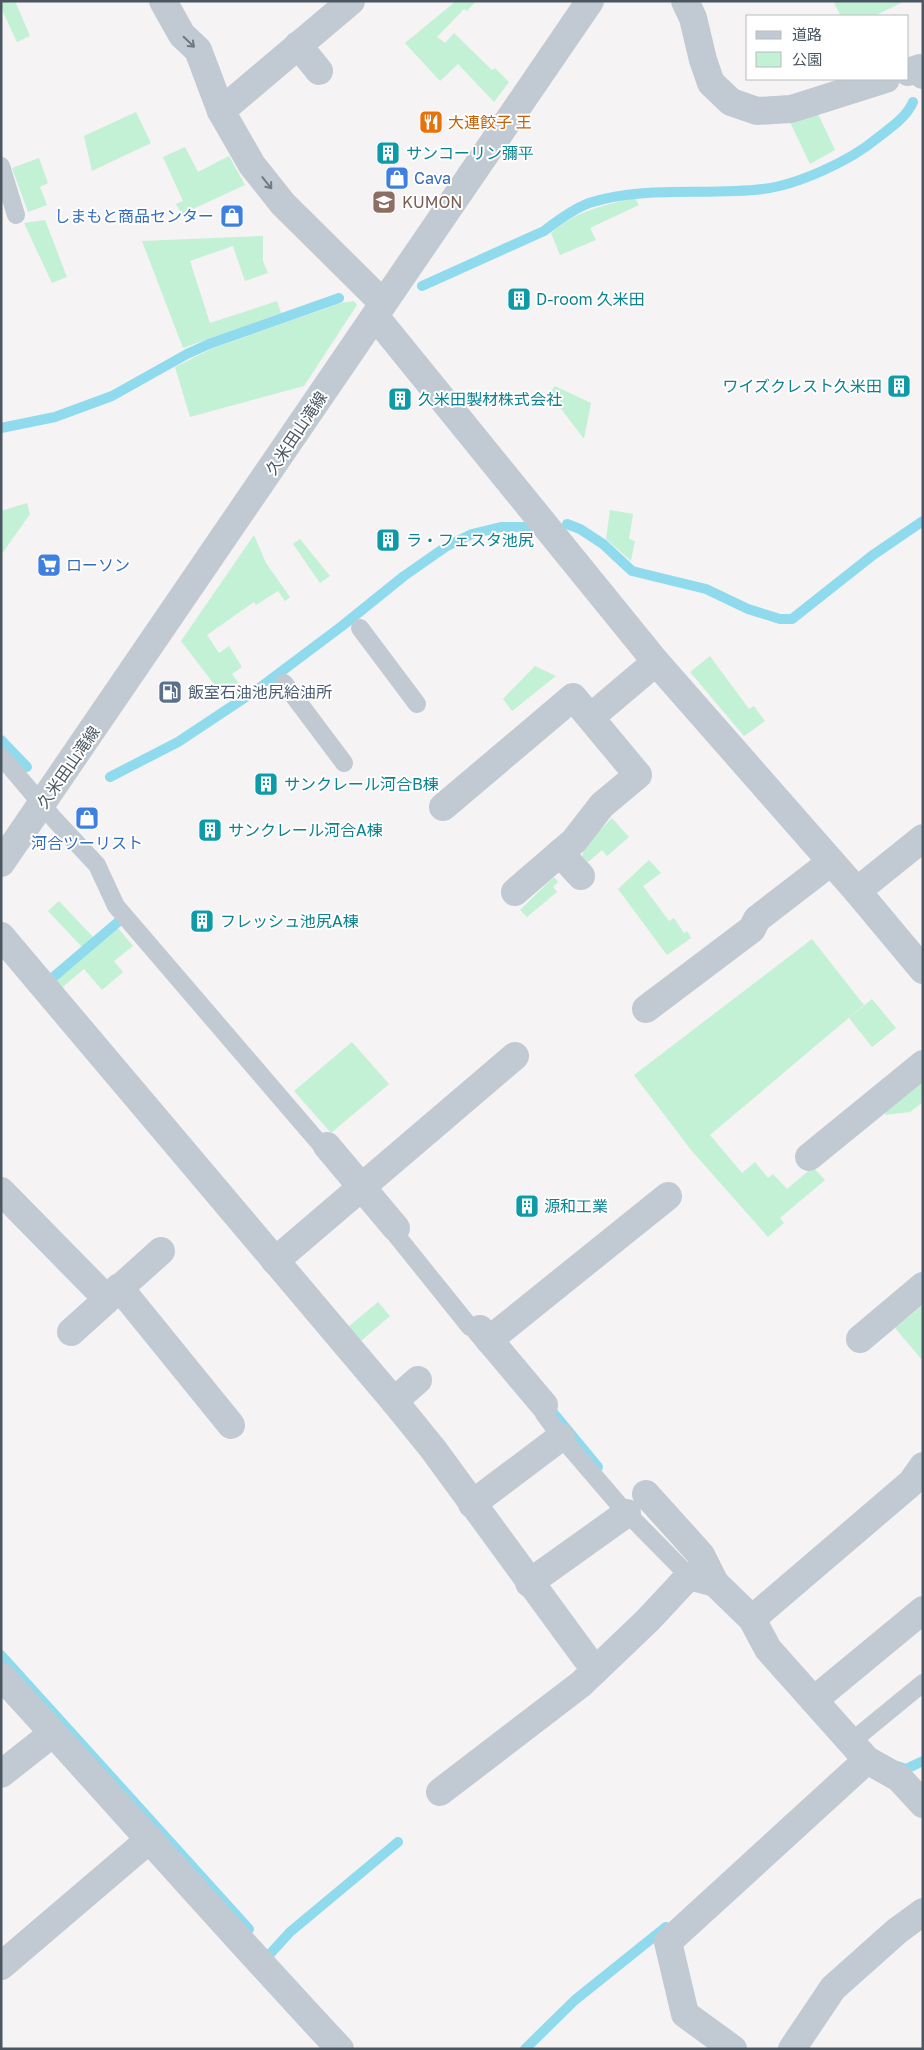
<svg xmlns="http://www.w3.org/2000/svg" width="924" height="2050" font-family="'Golos Text','Noto Sans JP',sans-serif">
  <rect width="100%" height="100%" fill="#f5f3f3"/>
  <g fill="#c3f1d5">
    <path d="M 1,1 L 15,1 L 30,36 L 17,42 L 1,8 Z"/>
    <path d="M 456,1 L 476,1 L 467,11 L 464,9 L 437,37 L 445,43 L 454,33 L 492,70 L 495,68 L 509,82 L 494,102 L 458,64 L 440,81 L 405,43 Z"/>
    <path d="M 833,1 L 900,1 L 901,3 L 874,16 L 841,16 Z"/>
    <path d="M 136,112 L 151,143 L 92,171 L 84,136 Z"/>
    <path d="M 817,112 L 835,150 L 810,164 L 789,120 Z"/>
    <path d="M 185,147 L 198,172 L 229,156 L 245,185 L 182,214 L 176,204 L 183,201 L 163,157 Z"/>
    <path d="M 39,158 L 48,183 L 40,187 L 47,205 L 28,212 L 12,168 Z"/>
    <path d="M 635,198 L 639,205 L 590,228 L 596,240 L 560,255 L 551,233 C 575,211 605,205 635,198 Z"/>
    <path d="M 45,220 L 67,277 L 52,283 L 24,223 Z"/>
    <path d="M 263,236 L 263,261 L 268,273 L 245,281 L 233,246 L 190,261 L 210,323 L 277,301 L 281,313 L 183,348 L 142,241 Z"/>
    <path d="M 354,301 L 357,305 L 304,386 L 190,417 L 175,367 L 211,349 L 341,303 Z"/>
    <path d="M 555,386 L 591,403 L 584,439 L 549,393 Z"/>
    <path d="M 27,503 L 30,514 L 1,555 L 1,511 Z"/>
    <path d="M 610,510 L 633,514 L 629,539 L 635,541 L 631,561 L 606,539 Z"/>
    <path d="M 254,535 L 266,563 L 290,597 L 285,601 L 278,591 L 256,605 L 254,602 L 207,635 L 219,653 L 229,646 L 242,667 L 232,674 L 244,690 L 227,701 L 181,641 Z"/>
    <path d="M 300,539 L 330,576 L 320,583 L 293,544 Z"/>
    <path d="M 710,656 L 749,709 L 754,706 L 765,721 L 744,736 L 690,672 Z"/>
    <path d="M 535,666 L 556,676 L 512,711 L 503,699 Z"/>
    <path d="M 612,818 L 629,837 L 607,856 L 602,850 L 588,862 L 582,857 L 584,847 Z"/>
    <path d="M 649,860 L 661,873 L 643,886 L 669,921 L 674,918 L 684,933 L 687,931 L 691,938 L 667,955 L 618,889 Z"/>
    <path d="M 554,877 L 558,882 L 553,887 L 557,892 L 527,917 L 520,910 Z"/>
    <path d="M 59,901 L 94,938 L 83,948 L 48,911 Z"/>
    <path d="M 117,927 L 133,946 L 114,961 L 123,972 L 102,990 L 84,969 L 59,990 L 52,983 Z"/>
    <path d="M 812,939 L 864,1005 L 710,1135 L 742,1173 L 755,1162 L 768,1178 L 773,1174 L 787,1189 L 813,1167 L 825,1180 L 780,1218 L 784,1223 L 768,1237 L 691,1150 L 634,1075 Z"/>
    <path d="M 872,999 L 896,1028 L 872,1047 L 849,1018 Z"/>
    <path d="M 352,1042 L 389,1084 L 331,1133 L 294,1091 Z"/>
    <path d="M 923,1076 L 923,1102 L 910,1112 L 885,1115 L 889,1104 Z"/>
    <path d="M 378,1302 L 390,1316 L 361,1341 L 348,1327 Z"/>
    <path d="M 923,1305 L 923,1361 L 895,1328 Z"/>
  </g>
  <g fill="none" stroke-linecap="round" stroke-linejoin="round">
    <g stroke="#90daee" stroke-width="10">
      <path d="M 422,286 L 544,231 C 557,221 573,209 589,203 C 646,185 705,196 763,189 C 797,185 850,161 876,139 C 890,128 906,118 913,102"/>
      <path d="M 1,428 L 55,417 L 112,396 L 187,354 L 209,344 L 339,298"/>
      <path d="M 567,524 L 580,529 L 603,544 L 632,571 L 706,589 L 748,609 L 780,619 L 792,619 L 873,555 L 923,521"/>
      <path d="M 1,740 L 27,767"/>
      <path d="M 110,777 L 178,742 L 258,689 L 342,626 L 404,576 L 447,546 L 472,534 L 501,527 L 528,527"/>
      <path d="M 51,979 L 118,922"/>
      <path d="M 551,1410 L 598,1467"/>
      <path d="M 1,1655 L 249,1929"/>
      <path d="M 897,1766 L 906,1769 L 923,1761"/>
      <path d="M 270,1954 L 290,1932 L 398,1842"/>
      <path d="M 525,2049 L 575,2000 L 666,1927"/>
    </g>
    <g stroke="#c1cad2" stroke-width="18">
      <path d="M 1,166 L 16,215"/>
      <path d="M 360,628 L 417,704"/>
      <path d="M 284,683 L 344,763"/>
      <path d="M 1,756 L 55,820 L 97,865 L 116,906 L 321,1145 L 327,1146"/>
      <path d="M 396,1228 L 396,1235 L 470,1327 L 480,1329"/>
      <path d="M 544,1405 L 544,1414 L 561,1437 L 621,1507 L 689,1576"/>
      <path d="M 851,1742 L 923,1683"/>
    </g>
    <g stroke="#c1cad2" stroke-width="28">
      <path d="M 163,1 L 182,35 L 198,50 L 221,111 L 252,165 L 283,204 L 383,303"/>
      <path d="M 685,1 L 693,18 L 703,60 L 711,83 L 731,102 L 757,111 L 791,109 L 886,79"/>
      <path d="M 298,45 L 319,71"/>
      <path d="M 908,72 L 920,68 L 923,75"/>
      <path d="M 221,111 L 351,1"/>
      <path d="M 375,316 L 656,662 L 857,891 L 923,970"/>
      <path d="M 591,717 L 656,662"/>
      <path d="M 443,807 L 573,697 L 638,775 L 602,805 L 574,841 L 515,892"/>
      <path d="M 560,853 L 581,876"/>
      <path d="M 857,891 L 923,838"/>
      <path d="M 1,936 L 394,1401 L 433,1449 L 586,1658"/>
      <path d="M 646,1009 L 752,929 L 757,919 L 831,862"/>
      <path d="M 327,1146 L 396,1228"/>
      <path d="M 809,1157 L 923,1064"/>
      <path d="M 1,1191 L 106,1298"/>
      <path d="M 275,1261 L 515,1056"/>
      <path d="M 119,1287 L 231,1425"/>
      <path d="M 480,1329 L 544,1405"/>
      <path d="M 71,1332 L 161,1251"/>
      <path d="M 860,1339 L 923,1286"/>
      <path d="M 489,1340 L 668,1196"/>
      <path d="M 394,1401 L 418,1380"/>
      <path d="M 646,1494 L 701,1555 L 715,1583 L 752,1619 L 768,1649 L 867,1760 L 668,1942 L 685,2014 L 733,2049"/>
      <path d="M 472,1504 L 561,1437"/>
      <path d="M 529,1583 L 627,1513"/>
      <path d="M 752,1619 L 911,1483 L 923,1466"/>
      <path d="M 1,1676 C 115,1800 225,1926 340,2049"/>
      <path d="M 814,1700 L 923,1610"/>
      <path d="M 867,1760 L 899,1778 L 923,1804"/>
      <path d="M 1,1774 L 53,1733"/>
      <path d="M 440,1792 L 581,1684 L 648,1620 L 689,1576 L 715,1583"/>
      <path d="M 1,1966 L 150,1839"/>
      <path d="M 792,2049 L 833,1988 L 897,1931 L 923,1912"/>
    </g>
    <path stroke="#c1cad2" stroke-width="28" d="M 1,863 L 590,1"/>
  </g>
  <defs><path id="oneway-shaft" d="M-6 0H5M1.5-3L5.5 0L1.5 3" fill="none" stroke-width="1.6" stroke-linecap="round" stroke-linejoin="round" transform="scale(1.25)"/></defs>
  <g stroke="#6e7983">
    <use href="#oneway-shaft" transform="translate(189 42) rotate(44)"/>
    <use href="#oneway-shaft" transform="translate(267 183) rotate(51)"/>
  </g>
  <defs>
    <g id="restaurant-square" transform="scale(1.25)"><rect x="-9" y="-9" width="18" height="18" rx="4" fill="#e8710a" stroke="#fff"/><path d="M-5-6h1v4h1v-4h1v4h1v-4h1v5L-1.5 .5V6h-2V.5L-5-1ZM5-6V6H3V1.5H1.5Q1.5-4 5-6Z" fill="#fff"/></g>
    <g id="building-square" transform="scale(1.25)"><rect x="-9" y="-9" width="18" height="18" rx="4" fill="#0f9aa8" stroke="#fff"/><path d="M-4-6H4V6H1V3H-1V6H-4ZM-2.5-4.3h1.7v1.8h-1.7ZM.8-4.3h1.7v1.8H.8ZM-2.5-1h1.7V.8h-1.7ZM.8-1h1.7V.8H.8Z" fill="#fff"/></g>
    <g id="shop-square" transform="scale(1.25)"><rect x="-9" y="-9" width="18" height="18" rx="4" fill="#3f7fe0" stroke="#fff"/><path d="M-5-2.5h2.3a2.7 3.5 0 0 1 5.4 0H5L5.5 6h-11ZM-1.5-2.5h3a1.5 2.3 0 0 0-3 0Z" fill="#fff"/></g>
    <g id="school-square" transform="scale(1.25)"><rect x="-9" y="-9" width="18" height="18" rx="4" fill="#8d6e63" stroke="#fff"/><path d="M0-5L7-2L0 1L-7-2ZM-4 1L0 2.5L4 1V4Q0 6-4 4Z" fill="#fff"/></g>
    <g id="supermarket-square" transform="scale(1.25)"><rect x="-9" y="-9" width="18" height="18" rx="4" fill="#3f7fe0" stroke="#fff"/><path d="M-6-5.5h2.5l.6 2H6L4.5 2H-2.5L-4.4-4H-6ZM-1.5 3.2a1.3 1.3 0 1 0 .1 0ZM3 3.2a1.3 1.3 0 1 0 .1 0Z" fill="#fff"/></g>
    <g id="fuel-square" transform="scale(1.25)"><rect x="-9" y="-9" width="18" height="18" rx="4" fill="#5c6f8a" stroke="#fff"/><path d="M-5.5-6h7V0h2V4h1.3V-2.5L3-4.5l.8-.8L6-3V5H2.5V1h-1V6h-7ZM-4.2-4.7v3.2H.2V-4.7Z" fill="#fff"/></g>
  </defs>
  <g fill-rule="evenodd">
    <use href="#restaurant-square" x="431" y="122"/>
    <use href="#building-square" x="388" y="153"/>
    <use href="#shop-square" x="397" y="178"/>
    <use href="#school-square" x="384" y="202"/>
    <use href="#shop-square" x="232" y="216"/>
    <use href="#building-square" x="519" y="299"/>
    <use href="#building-square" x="899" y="386"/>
    <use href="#building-square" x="400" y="399"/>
    <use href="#building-square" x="388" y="540"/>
    <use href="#supermarket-square" x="49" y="565"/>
    <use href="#fuel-square" x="170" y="692"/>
    <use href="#building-square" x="266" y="784"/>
    <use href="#shop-square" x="87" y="818"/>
    <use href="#building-square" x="210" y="830"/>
    <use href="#building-square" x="202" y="921"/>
    <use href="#building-square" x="527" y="1206"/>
  </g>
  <g text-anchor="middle" stroke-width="4" stroke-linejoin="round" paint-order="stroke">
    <g font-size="16" fill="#c56008" stroke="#fff" text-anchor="start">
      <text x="448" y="128">大連餃子 王</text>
    </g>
    <g font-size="16" fill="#0d838f" stroke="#fff" text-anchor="start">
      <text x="406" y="159">サンコーリン彌平</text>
      <text x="536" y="305">D-room 久米田</text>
      <text x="882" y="392" text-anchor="end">ワイズクレスト久米田</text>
      <text x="418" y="405">久米田製材株式会社</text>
      <text x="406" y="546">ラ・フェスタ池尻</text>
      <text x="284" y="790">サンクレール河合B棟</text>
      <text x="228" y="836">サンクレール河合A棟</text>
      <text x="220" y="927">フレッシュ池尻A棟</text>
      <text x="544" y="1212">源和工業</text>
    </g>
    <g font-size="16" fill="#366cbe" stroke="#fff" text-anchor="start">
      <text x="414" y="184">Cava</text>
      <text x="214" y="222" text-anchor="end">しまもと商品センター</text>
      <text x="66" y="571">ローソン</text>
      <text x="87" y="849" text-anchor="middle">河合ツーリスト</text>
    </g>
    <g font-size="16" fill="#785e54" stroke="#fff" text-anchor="start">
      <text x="402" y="208">KUMON</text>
    </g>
    <g font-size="16" fill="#4a5661" stroke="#fff">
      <text transform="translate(296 433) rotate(-56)" y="6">久米田山滝線</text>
      <text transform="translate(68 767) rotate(-55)" y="6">久米田山滝線</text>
    </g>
    <g font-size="16" fill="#4e5e75" stroke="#fff" text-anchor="start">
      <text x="188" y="698">飯室石油池尻給油所</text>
    </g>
  </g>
  <rect width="924" height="2050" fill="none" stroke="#4a5661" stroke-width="5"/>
  <rect x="746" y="15" width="162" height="65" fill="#ffffff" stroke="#b7bbc0"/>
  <rect x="756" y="31" width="25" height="8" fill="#c1cad2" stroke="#b7bbc0"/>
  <text x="792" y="40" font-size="15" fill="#4a5661">道路</text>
  <rect x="756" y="52" width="25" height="15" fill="#c3f1d5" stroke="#b7bbc0"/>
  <text x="792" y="65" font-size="15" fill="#4a5661">公園</text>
</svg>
